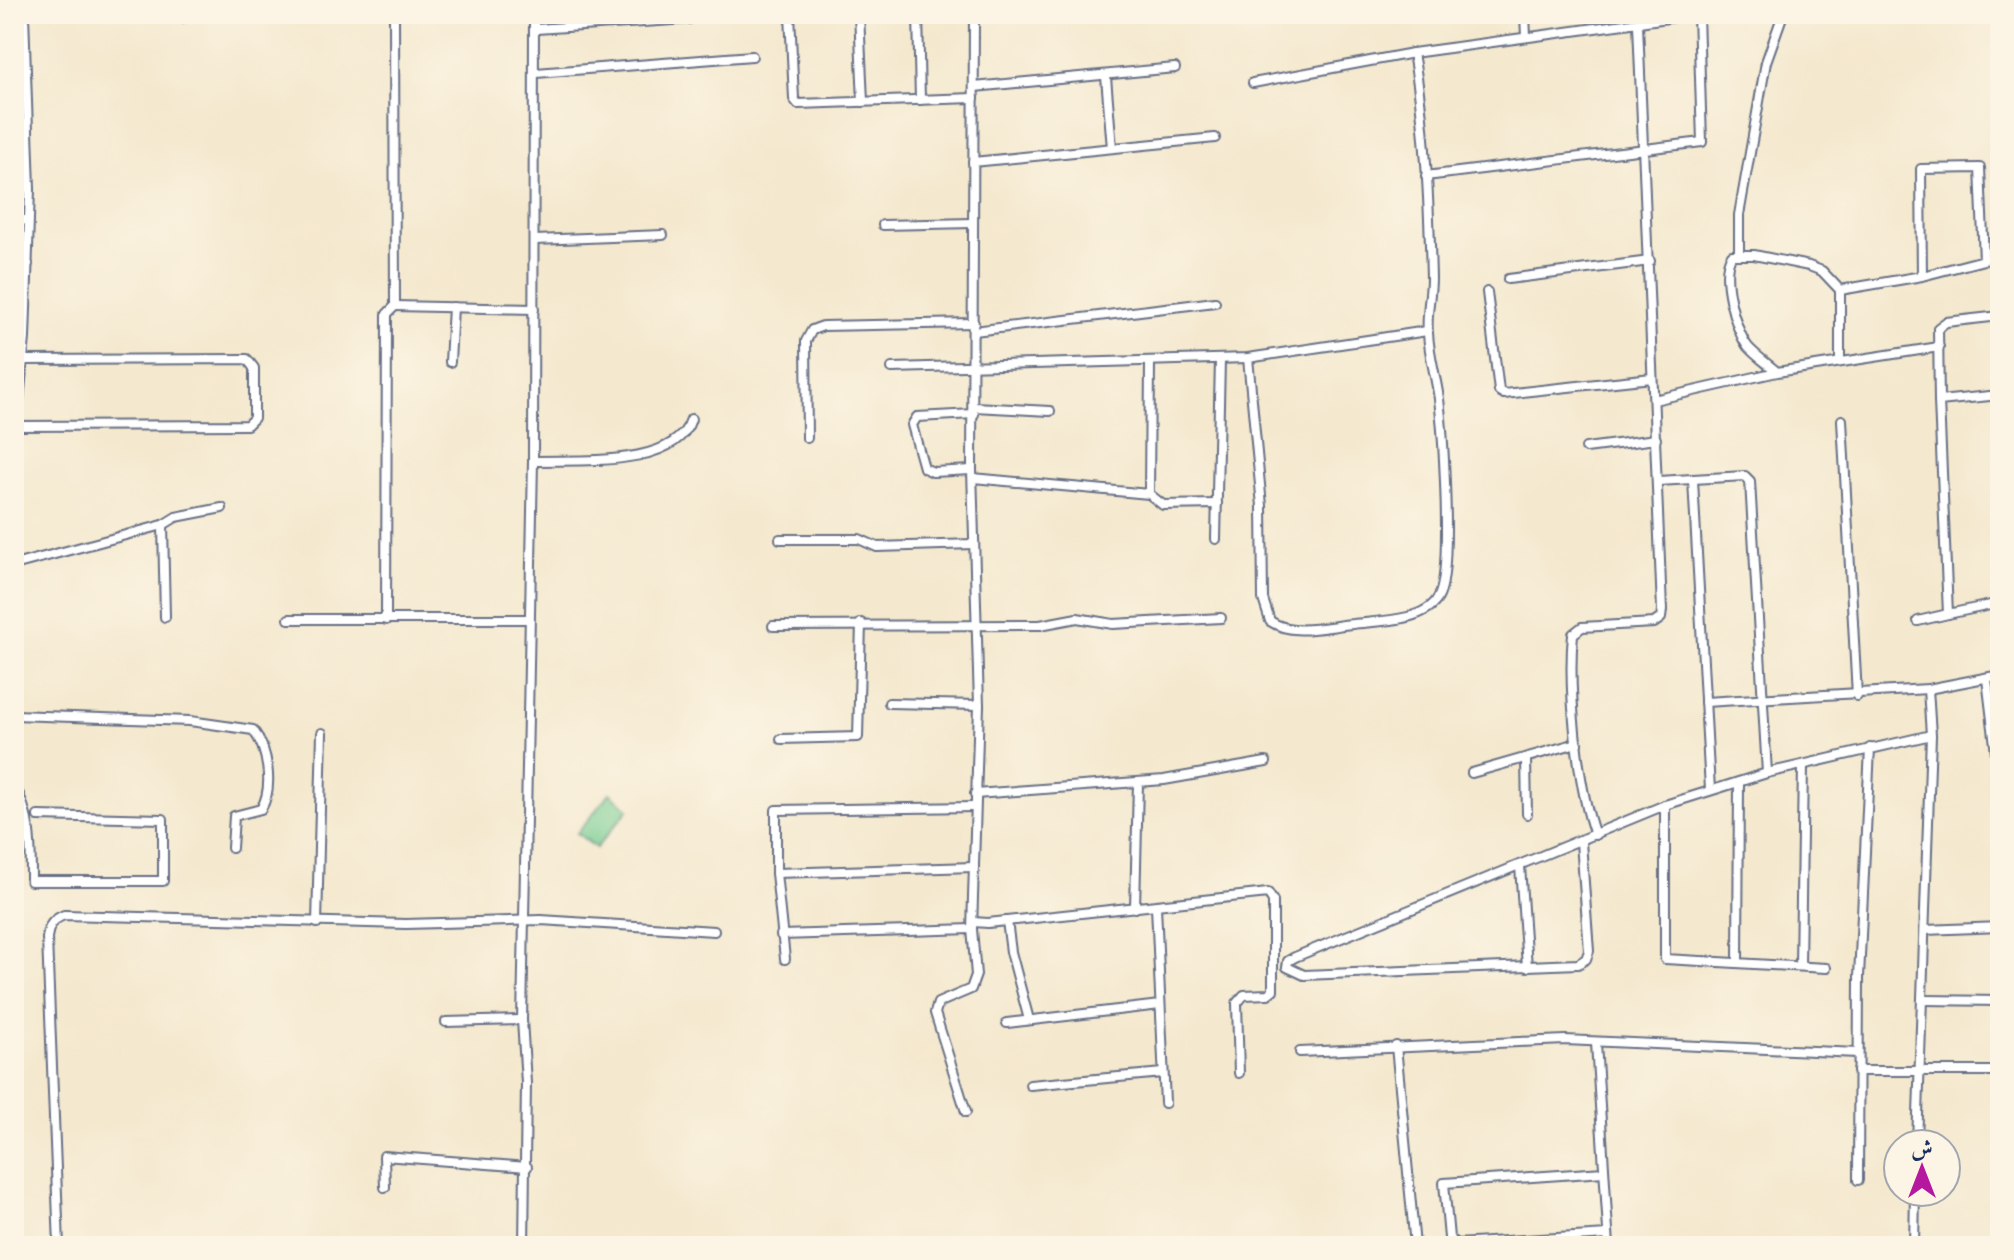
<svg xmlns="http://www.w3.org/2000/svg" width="2014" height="1260" font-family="'IM FELL Great Primer',Amiri,serif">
  <rect width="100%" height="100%" fill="#fcf5e5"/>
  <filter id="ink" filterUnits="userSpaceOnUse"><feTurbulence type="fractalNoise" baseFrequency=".0125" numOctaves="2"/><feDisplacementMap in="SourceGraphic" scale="16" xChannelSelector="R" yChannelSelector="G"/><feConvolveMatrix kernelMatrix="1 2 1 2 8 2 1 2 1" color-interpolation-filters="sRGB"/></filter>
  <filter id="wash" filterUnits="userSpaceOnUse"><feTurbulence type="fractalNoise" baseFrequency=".006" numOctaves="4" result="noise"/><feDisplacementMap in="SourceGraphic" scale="32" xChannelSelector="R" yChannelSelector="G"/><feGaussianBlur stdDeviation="1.8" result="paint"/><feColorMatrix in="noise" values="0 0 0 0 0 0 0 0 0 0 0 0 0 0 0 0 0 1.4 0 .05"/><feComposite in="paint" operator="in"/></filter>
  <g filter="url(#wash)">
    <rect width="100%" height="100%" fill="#f4e8ce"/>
    <path fill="#76cc91" stroke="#487e78" stroke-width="2" d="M 610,793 L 629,809 L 596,848 L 577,833 Z"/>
  </g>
  <g filter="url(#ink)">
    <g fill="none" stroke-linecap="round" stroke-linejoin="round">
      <g stroke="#677085" stroke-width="12">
        <g id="minor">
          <path d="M 156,14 L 179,18 L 204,14"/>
          <path d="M 790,14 L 794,99 L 798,104 L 974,98"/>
          <path d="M 859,14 L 863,102"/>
          <path d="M 918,14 L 920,100"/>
          <path d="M 1525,14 L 1526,37"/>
          <path d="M 1259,20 L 1273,14"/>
          <path d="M 536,29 L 689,19"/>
          <path d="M 536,73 L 752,56"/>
          <path d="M 1106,77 L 1112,148"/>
          <path d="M 1253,83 L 1413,53"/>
          <path d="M 974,87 L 1175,68"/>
          <path d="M 973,162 L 1215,138"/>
          <path d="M 1426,176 L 1702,142 L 1698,14"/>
          <path d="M 14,185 L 30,189"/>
          <path d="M 14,218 L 28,221"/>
          <path d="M 883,225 L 973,223"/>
          <path d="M 535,240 L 663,235"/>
          <path d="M 1739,254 L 1739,215 L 1766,62 L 1783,14"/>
          <path d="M 14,277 L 28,264"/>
          <path d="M 1508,279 L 1650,261"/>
          <path d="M 1840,290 L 1922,276 L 1984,260 L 1980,168 L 1921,169 L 1922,276"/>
          <path d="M 1487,292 L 1499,391 L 1504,394 L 1652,378"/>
          <path d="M 395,306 L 534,309"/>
          <path d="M 2000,316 L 1946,322 L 1938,328 L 1939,401 L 2000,395"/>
          <path d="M 974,331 L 1215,302"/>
          <path d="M 1248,358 L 1262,506 L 1263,599 L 1270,621 C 1293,637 1327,626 1353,624 C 1377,621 1424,622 1438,598 C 1453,574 1443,433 1439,399 C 1436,377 1429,355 1428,333 C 1426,315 1431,296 1431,278 C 1429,204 1426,126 1413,53 L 1697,14"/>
          <path d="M 450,362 L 453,307"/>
          <path d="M 1150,362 L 1149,494 L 1163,505 L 1217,504"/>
          <path d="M 892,368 L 1248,358 L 1427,331"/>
          <path d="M 1777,372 C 1768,364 1756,356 1748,347 C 1735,330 1719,272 1732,255 L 1754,255 L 1809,266 L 1822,271 L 1840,290 L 1840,362"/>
          <path d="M 1654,400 L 1777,372 L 1939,347"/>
          <path d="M 1939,401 L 1948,614 L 2000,603"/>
          <path d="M 974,407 L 1050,411"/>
          <path d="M 1842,420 L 1857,696"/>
          <path d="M 16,426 L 247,425 L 254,418 L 254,368 L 247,359 L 23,360"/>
          <path d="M 807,438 L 806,341 L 812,330 L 823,326 L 974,323"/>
          <path d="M 1586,448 L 1656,439"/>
          <path d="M 14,453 L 25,338 L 30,189 L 24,14"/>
          <path d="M 533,461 C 575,459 676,469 691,419"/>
          <path d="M 972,470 L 933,472 L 924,468 L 912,425 L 917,417 L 974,414"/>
          <path d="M 973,478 L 1149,494"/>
          <path d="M 1693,480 L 1710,790"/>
          <path d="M 1658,481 L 1745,476 L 1750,481 L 1767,773"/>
          <path d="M 163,525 L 165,617"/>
          <path d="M 780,539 L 859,539 L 877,547 L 974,544"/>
          <path d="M 1216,539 L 1220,360"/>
          <path d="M 14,565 L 163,525 L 176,517 L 222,508"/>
          <path d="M 289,619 L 529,619"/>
          <path d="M 386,620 L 387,314 L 395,306 L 394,14"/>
          <path d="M 1918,621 L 1948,614"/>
          <path d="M 773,626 L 1040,625 L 1077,618 L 1113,624 L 1221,618"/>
          <path d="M 1987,679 L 2000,786"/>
          <path d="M 1705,702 L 1928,689 L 2000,675"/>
          <path d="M 889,703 L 979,705"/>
          <path d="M 14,715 L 190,721 L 253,730 C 268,749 274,788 261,809 L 234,816 L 232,848"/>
          <path d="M 781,739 L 858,737 L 861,623"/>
          <path d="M 1526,758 L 1527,814"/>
          <path d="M 1472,773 L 1577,743"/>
          <path d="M 14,784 C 31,816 31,845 31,881 L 163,881 L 163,819 L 38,816"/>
          <path d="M 975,794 L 1164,780 L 1266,762"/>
          <path d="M 1665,805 L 1665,959 L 1826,968"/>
          <path d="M 1595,835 C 1577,785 1568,687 1573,634 L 1582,627 L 1654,623 L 1661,618 L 1662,610 L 1638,24"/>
          <path d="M 1581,842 L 1589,951 L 1586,959 L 1578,964 L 1304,975 L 1287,967 L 1288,961 L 1295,957 L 1665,805 L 1767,773 L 1931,735"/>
          <path d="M 1520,866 L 1527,967"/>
          <path d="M 776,873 L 974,867"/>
          <path d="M 1156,906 L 1165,1103"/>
          <path d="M 1135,908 L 1138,783"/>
          <path d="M 1007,921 L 1011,952 L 1028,1016"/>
          <path d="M 973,922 L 988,923 L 1268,893 L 1273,901 L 1273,990 L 1268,994 L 1244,995 L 1237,1003 L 1239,1073"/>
          <path d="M 317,923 L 322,733"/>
          <path d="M 1925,930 L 2000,927"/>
          <path d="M 781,935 L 972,929"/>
          <path d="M 785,959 L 776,873 L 776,810 L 975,807"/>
          <path d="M 1738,963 L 1739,782"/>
          <path d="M 1800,966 L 1803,765"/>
          <path d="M 1924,1000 L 2000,1001"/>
          <path d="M 446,1022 L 522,1020"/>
          <path d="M 1007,1023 L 1160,1005"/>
          <path d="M 1596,1043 L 1609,1246"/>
          <path d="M 1396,1046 L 1415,1246"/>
          <path d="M 1300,1052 L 1565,1040 L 1858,1053"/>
          <path d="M 1858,1071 L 2000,1071"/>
          <path d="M 1030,1085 L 1163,1073"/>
          <path d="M 966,1112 L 935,1013 L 938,1003 L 971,989 L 976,975 L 972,929 L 979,705 L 972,470 L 974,14"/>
          <path d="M 1917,1144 L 1931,735 L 1928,689"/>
          <path d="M 1604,1172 L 1444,1183 L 1449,1238 L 1456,1244 L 1608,1235"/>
          <path d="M 1858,1180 L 1859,977 L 1870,748"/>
          <path d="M 385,1187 L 384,1156 L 527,1167"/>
          <path d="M 59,1246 L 47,938 C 49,925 52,920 64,915 L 406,924 L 541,920 L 714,931"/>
          <path d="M 524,1246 L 526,1083 L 522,1020 L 533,461 L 534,14"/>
          <path d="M 1914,1246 L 1915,1192"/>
        </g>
      </g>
      <use href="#minor" stroke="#fff" stroke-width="8"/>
    </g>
  </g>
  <rect width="2014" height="1260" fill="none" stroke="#fcf5e5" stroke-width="48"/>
  <g transform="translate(1922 1168)"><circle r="38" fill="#fcf5e5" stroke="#a2a6af" stroke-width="2"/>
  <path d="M0-6L14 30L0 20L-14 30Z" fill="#b5179e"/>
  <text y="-12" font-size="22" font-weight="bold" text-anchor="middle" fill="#1b2f5e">ش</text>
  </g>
</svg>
